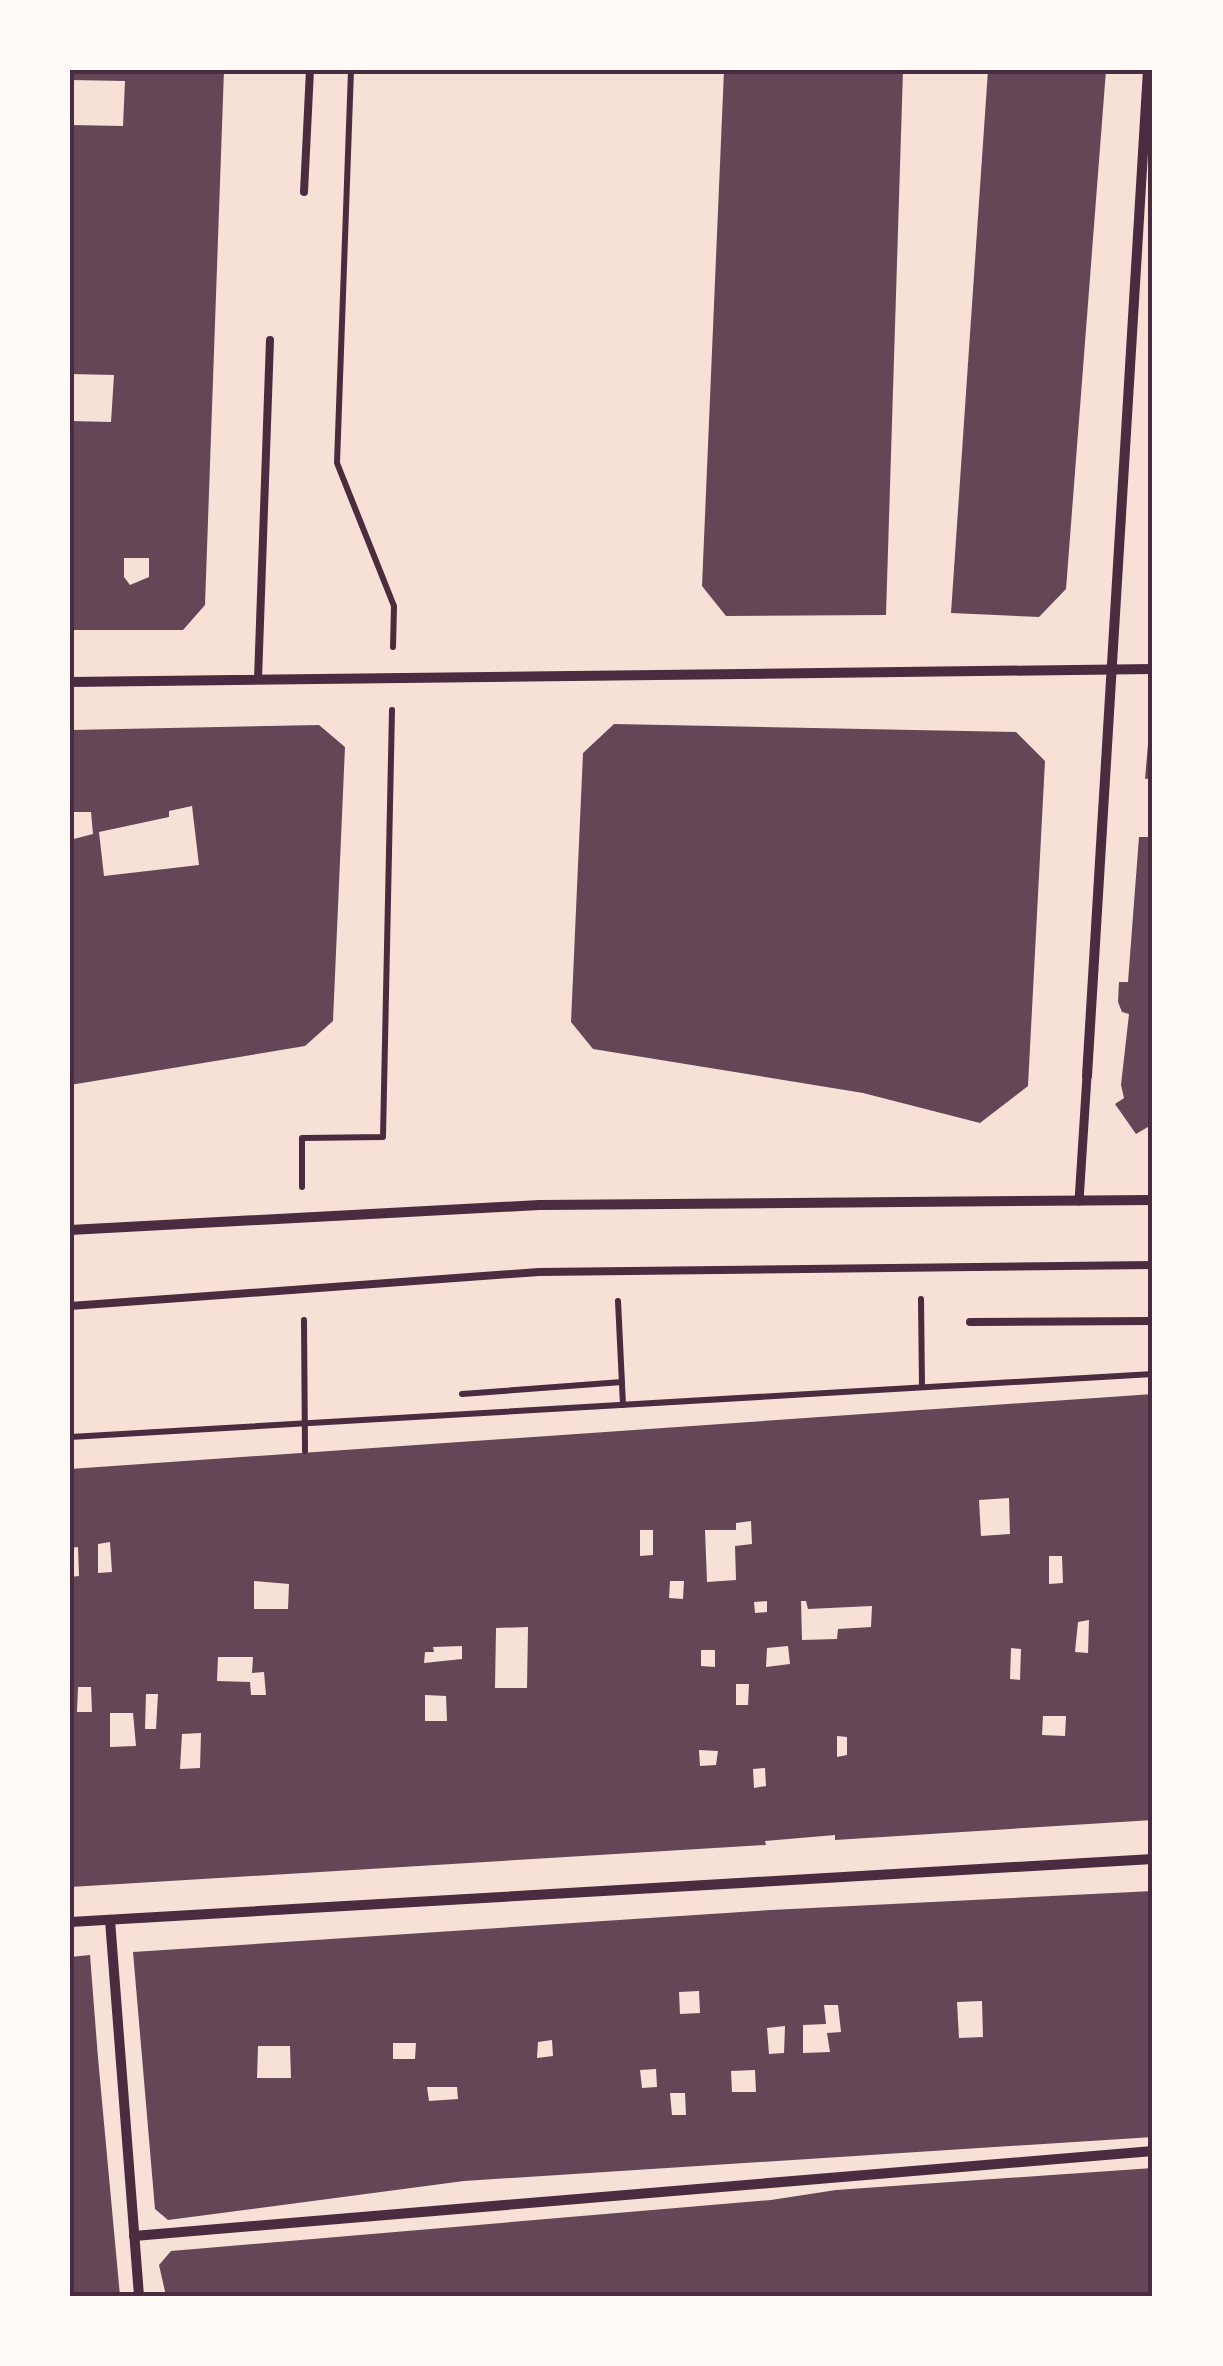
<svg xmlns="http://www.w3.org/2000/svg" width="1223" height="2366" font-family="Manrope,sans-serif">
  <rect width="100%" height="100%" fill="#f7e1d7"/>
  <g fill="#644757" fill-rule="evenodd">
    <path d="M 70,70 L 224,70 L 205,605 L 183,630 L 70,630 L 70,421 L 111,422 L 114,375 L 70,374 L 70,125 L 123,126 L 125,81 L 70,80 ZM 124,558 L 149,558 L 149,577 L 130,585 L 124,577 Z"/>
    <path d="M 724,70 L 903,70 L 886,615 L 726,616 L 702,586 Z"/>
    <path d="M 988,70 L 1106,70 L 1066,589 L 1039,617 L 951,613 Z"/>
    <path d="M 1150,715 L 1153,778 L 1145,779 L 1148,744 Z"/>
    <path d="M 614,724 L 1016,732 L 1045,761 L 1028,1086 L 980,1123 L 863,1093 L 593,1049 L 571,1022 L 583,753 Z"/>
    <path d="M 319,725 L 345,747 L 333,1021 L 305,1046 L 70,1085 L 70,840 L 93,834 L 91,812 L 74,812 L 70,826 L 70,730 ZM 192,806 L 199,865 L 104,876 L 99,832 L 169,817 L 169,811 Z"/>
    <path d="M 1139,837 L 1153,837 L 1153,1124 L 1136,1134 L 1115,1104 L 1124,1098 L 1121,1085 L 1129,1014 L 1122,1012 L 1118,1002 L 1119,982 L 1128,982 Z"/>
    <path d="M 1153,1394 L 1153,1820 L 835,1840 L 835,1835 L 765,1841 L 766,1845 L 70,1887 L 70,1577 L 79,1576 L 78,1547 L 70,1548 L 70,1469 ZM 1009,1498 L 1010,1534 L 981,1536 L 979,1500 ZM 751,1521 L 752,1544 L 735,1546 L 736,1580 L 707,1582 L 705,1530 L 736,1530 L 736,1523 ZM 640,1530 L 653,1530 L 653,1555 L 640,1556 ZM 110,1542 L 112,1572 L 98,1573 L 98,1544 ZM 1049,1556 L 1062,1556 L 1063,1583 L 1049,1584 ZM 254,1581 L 289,1584 L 288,1609 L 254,1609 ZM 670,1581 L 684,1581 L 683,1599 L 669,1598 ZM 767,1601 L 767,1612 L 755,1613 L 754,1602 ZM 801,1601 L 806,1601 L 808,1609 L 872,1606 L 871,1627 L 838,1629 L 837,1639 L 802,1640 ZM 1089,1620 L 1088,1653 L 1075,1652 L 1078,1622 ZM 528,1627 L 527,1688 L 495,1688 L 496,1628 ZM 462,1646 L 462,1659 L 424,1663 L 425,1652 L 434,1652 L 433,1647 ZM 788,1646 L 790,1664 L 766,1667 L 767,1648 ZM 1011,1648 L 1021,1649 L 1020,1680 L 1010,1679 ZM 701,1650 L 715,1650 L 715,1667 L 701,1666 ZM 218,1657 L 253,1657 L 252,1673 L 264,1672 L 266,1695 L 251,1695 L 250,1682 L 217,1681 ZM 736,1684 L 749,1684 L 748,1705 L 736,1705 ZM 78,1687 L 91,1687 L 92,1712 L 77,1712 ZM 146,1694 L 158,1694 L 156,1729 L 145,1729 ZM 425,1695 L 446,1696 L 447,1721 L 425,1721 ZM 110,1713 L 133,1713 L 136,1746 L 110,1747 ZM 1043,1716 L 1066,1716 L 1065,1736 L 1042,1735 ZM 201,1733 L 200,1768 L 180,1769 L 182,1734 ZM 837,1736 L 847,1737 L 847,1755 L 837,1757 ZM 699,1750 L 718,1751 L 716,1765 L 700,1766 ZM 765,1768 L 766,1786 L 754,1788 L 753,1769 Z"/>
    <path d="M 1153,1891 L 1153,2137 L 464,2181 L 168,2220 L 155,2209 L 133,1952 L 771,1910 ZM 699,1991 L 700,2013 L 680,2014 L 679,1992 ZM 982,2001 L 983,2037 L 959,2038 L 957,2002 ZM 824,2005 L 838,2005 L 841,2032 L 827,2033 L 830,2052 L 803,2053 L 803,2025 L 826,2024 ZM 785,2026 L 784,2053 L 769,2054 L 767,2028 ZM 552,2040 L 553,2056 L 537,2058 L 538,2042 ZM 393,2043 L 416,2043 L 415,2059 L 393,2059 ZM 258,2046 L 290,2046 L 291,2078 L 257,2078 ZM 656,2069 L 657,2087 L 642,2088 L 640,2070 ZM 755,2070 L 756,2092 L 732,2092 L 731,2071 ZM 427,2087 L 457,2087 L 458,2099 L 429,2101 ZM 670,2093 L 685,2093 L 686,2115 L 672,2115 Z"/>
    <path d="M 90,1955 L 98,2058 L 120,2296 L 70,2296 L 70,1957 Z"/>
    <path d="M 1153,2168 L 1153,2296 L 166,2296 L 159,2265 L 171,2251 L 771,2200 L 836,2190 Z"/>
  </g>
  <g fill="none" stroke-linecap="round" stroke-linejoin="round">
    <g stroke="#4a2c40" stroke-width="6">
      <path d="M 351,70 L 337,463 L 394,606 L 393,647"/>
      <path d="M 302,1187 L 302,1138 L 383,1137 L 392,710"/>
      <path d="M 921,1299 L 922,1387"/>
      <path d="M 618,1301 L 623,1405"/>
      <path d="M 304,1320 L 305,1451"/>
      <path d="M 462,1394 L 622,1382"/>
      <path d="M 70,1437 L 1153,1374"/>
    </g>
    <g stroke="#4a2c40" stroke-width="8">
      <path d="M 304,192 L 310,70"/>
      <path d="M 258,679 L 270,340"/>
      <path d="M 70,1306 L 539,1272 L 1153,1265"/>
      <path d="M 970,1322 L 1153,1321"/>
    </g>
    <path stroke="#4a2c40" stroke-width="9" d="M 1079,1201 L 1087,1076"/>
    <g stroke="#4a2c40" stroke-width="10">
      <path d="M 70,682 L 1153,669"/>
      <path d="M 1087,1076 L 1148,70"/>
      <path d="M 70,1230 L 539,1205 L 1153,1200"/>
      <path d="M 110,1920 L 139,2296"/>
      <path d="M 70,1922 L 1153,1859"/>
      <path d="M 134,2236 L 1153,2151"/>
    </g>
  </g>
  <rect width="1223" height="2366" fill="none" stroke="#fffaf5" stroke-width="145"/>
  <rect x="72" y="72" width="1078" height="2222" fill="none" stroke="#4a2c40" stroke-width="4"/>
</svg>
